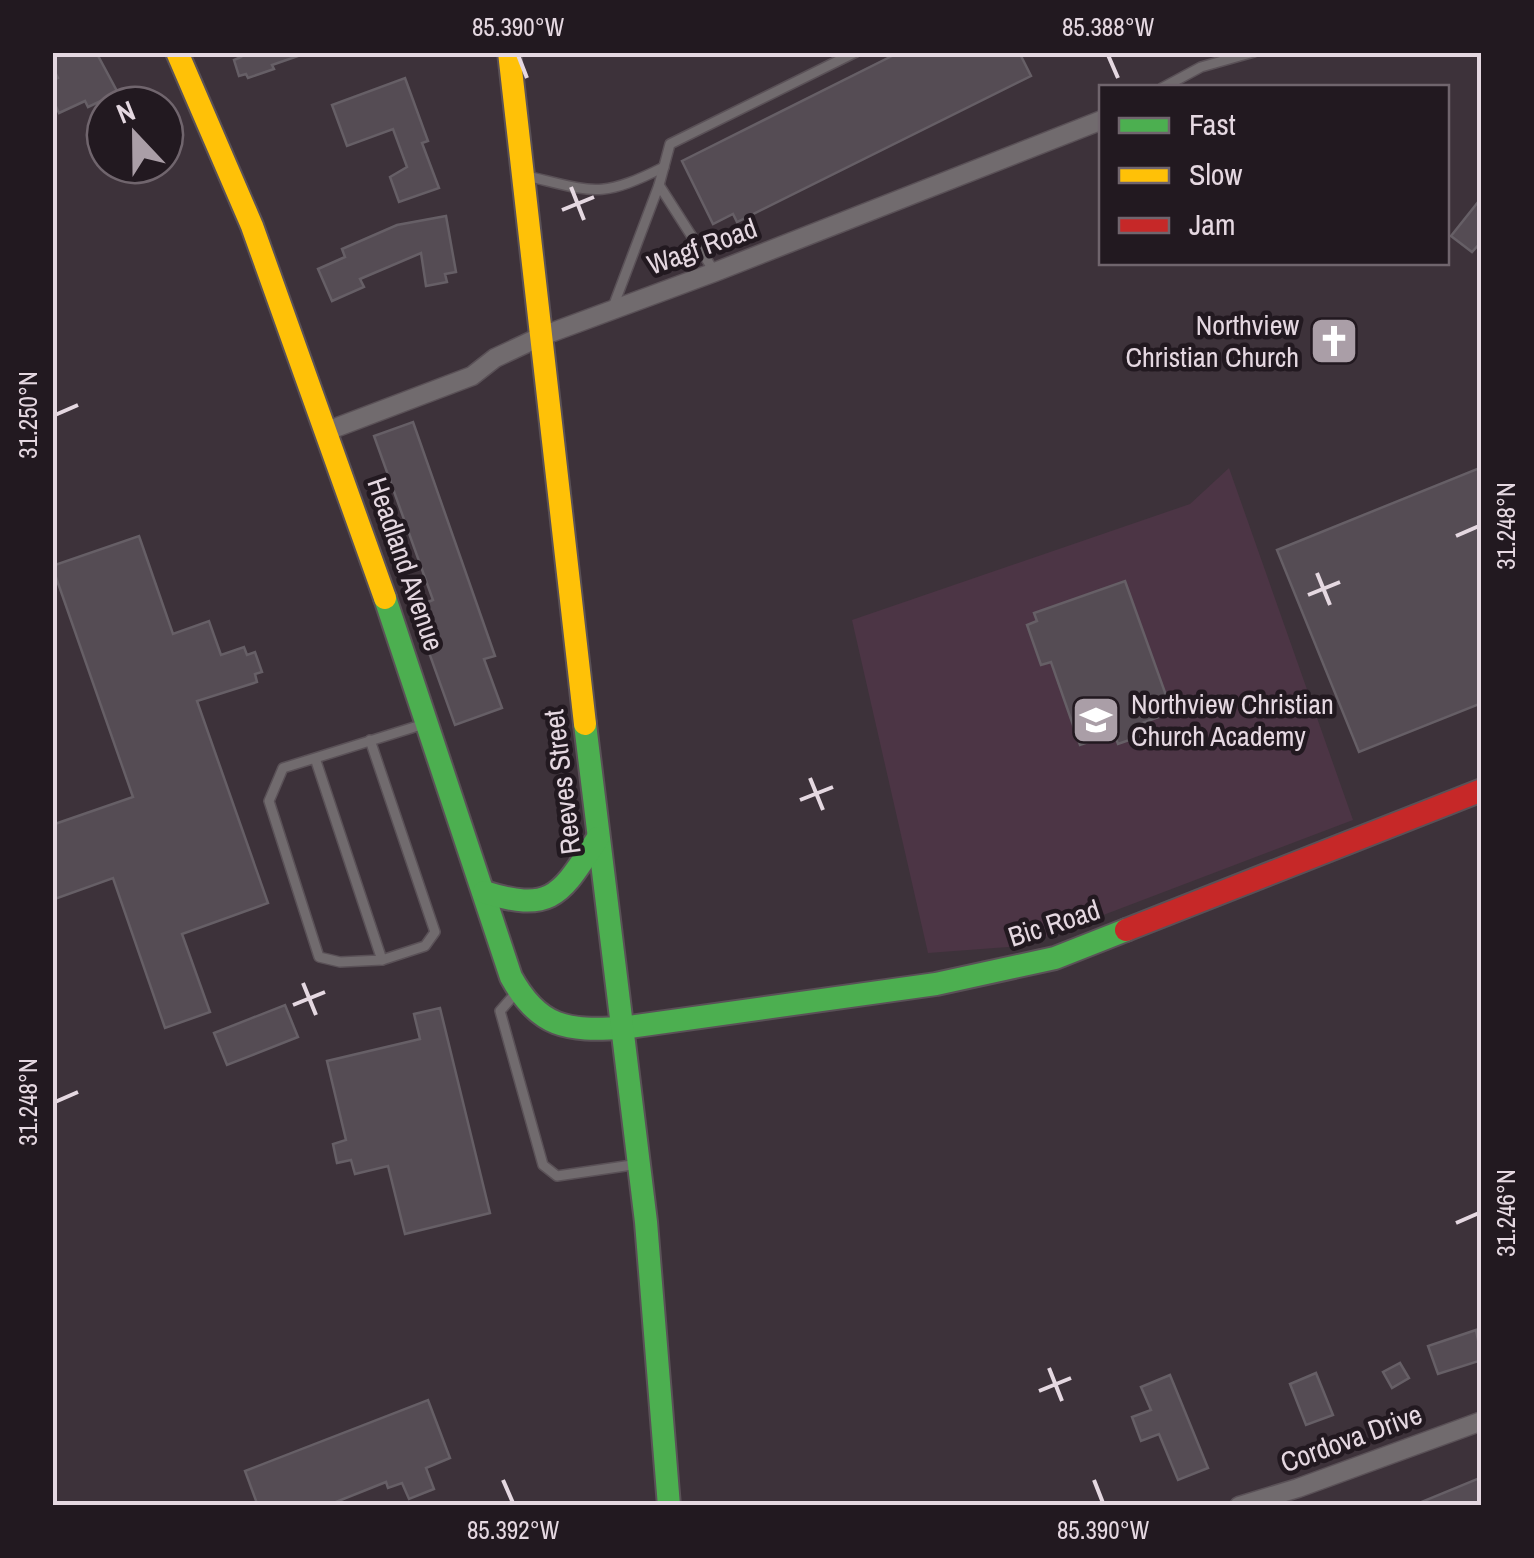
<svg xmlns="http://www.w3.org/2000/svg" width="1534" height="1558" font-family="'Archivo Narrow',sans-serif">
  <rect width="100%" height="100%" fill="#3d323a"/>
  <path fill="#4c3545" d="M 1229,468 L 1353,820 L 1022,946 L 928,953 L 852,620 L 1190,504 Z"/>
  <g fill="#554c54" stroke="#665f66" stroke-width="2.5">
    <path d="M 52,52 L 96,52 L 118,93 L 88,107 L 85,101 L 59,113 L 52,98 L 52,81 L 58,78 L 52,66 Z"/>
    <path d="M 239,52 L 300,52 L 301,55 L 272,65 L 274,69 L 248,78 L 246,74 L 239,76 L 234,60 L 241,57 Z"/>
    <path d="M 900,52 L 1019,52 L 1031,76 L 737,222 L 733,214 L 713,224 L 682,161 Z"/>
    <path d="M 405,78 L 428,141 L 422,143 L 439,188 L 399,202 L 390,177 L 407,167 L 393,129 L 347,146 L 332,105 Z"/>
    <path d="M 1482,197 L 1482,241 L 1472,252 L 1451,236 Z"/>
    <path d="M 446,216 L 456,272 L 445,274 L 447,282 L 426,286 L 421,253 L 360,279 L 364,287 L 332,301 L 318,269 L 345,257 L 342,249 L 397,225 Z"/>
    <path d="M 413,422 L 495,656 L 484,659 L 502,708 L 455,725 L 413,608 L 433,600 L 374,436 Z"/>
    <path d="M 1482,467 L 1482,703 L 1359,752 L 1277,550 Z"/>
    <path d="M 139,536 L 173,634 L 209,621 L 221,655 L 244,647 L 247,655 L 255,652 L 262,672 L 255,674 L 257,682 L 197,701 L 268,903 L 182,934 L 210,1012 L 165,1028 L 113,878 L 52,900 L 52,825 L 133,797 L 52,566 Z"/>
    <path d="M 1125,581 L 1172,712 L 1137,725 L 1141,736 L 1118,744 L 1114,733 L 1080,745 L 1051,662 L 1041,665 L 1027,625 L 1037,621 L 1034,613 Z"/>
    <path d="M 285,1005 L 298,1037 L 227,1065 L 214,1033 Z"/>
    <path d="M 440,1008 L 490,1213 L 405,1234 L 388,1166 L 355,1174 L 351,1160 L 337,1163 L 333,1144 L 346,1140 L 327,1061 L 420,1039 L 414,1014 Z"/>
    <path d="M 1476,1330 L 1482,1360 L 1438,1374 L 1428,1346 Z"/>
    <path d="M 1400,1363 L 1409,1378 L 1392,1388 L 1383,1372 Z"/>
    <path d="M 1316,1373 L 1333,1415 L 1306,1425 L 1290,1384 Z"/>
    <path d="M 1170,1375 L 1208,1468 L 1178,1480 L 1159,1434 L 1141,1441 L 1132,1417 L 1151,1410 L 1141,1387 Z"/>
    <path d="M 428,1400 L 450,1458 L 426,1468 L 434,1489 L 409,1499 L 402,1483 L 388,1488 L 386,1482 L 326,1506 L 258,1506 L 245,1471 Z"/>
    <path d="M 1482,1477 L 1482,1506 L 1414,1506 L 1414,1505 Z"/>
  </g>
  <g fill="none" stroke-linecap="round" stroke-linejoin="round">
    <g stroke="#5a5157" stroke-width="12">
      <g id="lane">
        <path d="M 1162,88 L 1201,67 L 1254,52"/>
        <path d="M 527,176 C 594,192 600,199 664,167"/>
        <path d="M 659,185 L 714,271"/>
        <path d="M 613,307 L 659,185 L 670,144 L 856,52"/>
        <path d="M 370,740 L 435,932 L 425,946 L 382,960"/>
        <path d="M 315,758 L 382,960 L 340,962 L 319,957 L 269,801 L 283,768 L 421,725"/>
        <path d="M 514,995 L 500,1011 L 543,1165 L 557,1176 L 632,1165"/>
      </g>
    </g>
    <g stroke="#5a5157" stroke-width="21">
      <g id="street">
        <path d="M 327,431 L 472,376 L 495,358 L 542,336 L 715,272 L 1102,120"/>
        <path d="M 1239,1506 L 1298,1488 L 1482,1421"/>
      </g>
    </g>
    <g stroke="#5a5157" stroke-width="26">
      <g id="fast">
        <path d="M 385,598 L 511,977 C 539,1028 567,1031 622,1028 L 936,984 L 1055,958 L 1126,930"/>
        <path d="M 585,724 L 646,1222 L 669,1506"/>
        <path d="M 484,892 C 554,914 561,893 598,838"/>
      </g>
    </g>
    <g stroke="#5a5157" stroke-width="26">
      <g id="slow">
        <path d="M 177,52 L 252,226 L 385,598"/>
        <path d="M 509,52 L 585,724"/>
      </g>
    </g>
    <g stroke="#5a5157" stroke-width="26">
      <path id="jam" d="M 1126,930 L 1482,790"/>
    </g>
    <use href="#lane" stroke="#716b6e" stroke-width="9"/>
    <use href="#street" stroke="#716b6e" stroke-width="18"/>
    <use href="#fast" stroke="#4caf50" stroke-width="22"/>
    <use href="#slow" stroke="#ffc107" stroke-width="22"/>
    <use href="#jam" stroke="#c62828" stroke-width="22"/>
  </g>
  <path fill="none" stroke="#e5d8e1" stroke-width="4" d="M 518,55 L 527,78M 1108,55 L 1118,78M 571,187 L 584,220M 562,210 L 594,197M 55,415 L 78,405M 1456,536 L 1479,526M 1317,573 L 1330,605M 1308,595 L 1340,582M 810,778 L 823,810M 800,800 L 833,787M 303,983 L 316,1015M 293,1005 L 325,992M 55,1102 L 78,1092M 1456,1223 L 1479,1213M 1049,1368 L 1062,1401M 1039,1391 L 1071,1378M 503,1480 L 513,1503M 1094,1480 L 1103,1503"/>
  <defs>
    <g id="church-square" transform="scale(2.5)"><rect x="-9" y="-9" width="18" height="18" rx="4" fill="#aa9ea7" stroke="#221920"/><path d="M-1.2-6h2.4v3.5h3.3v2.4h-3.3V6h-2.4V-.1h-3.3v-2.4h3.3Z" fill="#fff"/></g>
    <g id="school-square" transform="scale(2.5)"><rect x="-9" y="-9" width="18" height="18" rx="4" fill="#aa9ea7" stroke="#221920"/><path d="M0-5L7-2L0 1L-7-2ZM-4 1L0 2.5L4 1V4Q0 6-4 4Z" fill="#fff"/></g>
  </defs>
  <g fill-rule="evenodd">
    <use href="#church-square" x="1334" y="341"/>
    <use href="#school-square" x="1096" y="720"/>
  </g>
  <g text-anchor="middle" stroke-width="9" stroke-linejoin="round" paint-order="stroke">
    <g font-size="28" fill="#e5d8e1" stroke="#221920">
      <text transform="translate(702 246) rotate(-20)" y="10">Wagf Road</text>
      <text transform="translate(406 564) rotate(71)" y="10">Headland Avenue</text>
      <text transform="translate(562 782) rotate(-97)" y="10">Reeves Street</text>
      <text transform="translate(1054 923) rotate(-18)" y="10">Bic Road</text>
      <text transform="translate(1351 1438) rotate(-20)" y="10">Cordova Drive</text>
    </g>
    <g font-size="28" fill="#e5d8e1" stroke="#221920" text-anchor="end">
      <text x="1299" y="335">Northview<tspan x="1299" dy="32">Christian Church</tspan></text>
      <text x="1131" y="714" text-anchor="start">Northview Christian<tspan x="1131" dy="32">Church Academy</tspan></text>
    </g>
  </g>
  <rect width="1534" height="1558" fill="none" stroke="#221920" stroke-width="110"/>
  <rect x="1099" y="85" width="350" height="180" fill="#221920" stroke="#70656d" stroke-width="2.5"/>
  <rect x="1119" y="118" width="50" height="15" fill="#4caf50" stroke="#70656d" stroke-width="2.5"/>
  <text x="1189" y="135" font-size="30" fill="#e5d8e1">Fast</text>
  <rect x="1119" y="168" width="50" height="15" fill="#ffc107" stroke="#70656d" stroke-width="2.5"/>
  <text x="1189" y="185" font-size="30" fill="#e5d8e1">Slow</text>
  <rect x="1119" y="218" width="50" height="15" fill="#c62828" stroke="#70656d" stroke-width="2.5"/>
  <text x="1189" y="235" font-size="30" fill="#e5d8e1">Jam</text>
  <g transform="translate(135 135) rotate(338)"><circle r="48" fill="#221920" stroke="#70656d" stroke-width="2.5"/>
  <path d="M0-8L18 38L0 25L-18 38Z" fill="#aa9ea7"/>
  <text y="-15" font-size="28" font-weight="bold" text-anchor="middle" fill="#e5d8e1">N</text>
  </g>
  <rect x="55" y="55" width="1424" height="1448" fill="none" stroke="#e5d8e1" stroke-width="4"/>
  <g font-size="25" text-anchor="middle" fill="#e5d8e1">
    <text x="518" y="36">85.390°W</text>
    <text x="1108" y="36">85.388°W</text>
    <text transform="translate(28 415) rotate(-90)" y="9">31.250°N</text>
    <text transform="translate(1506 526) rotate(-90)" y="9">31.248°N</text>
    <text transform="translate(28 1102) rotate(-90)" y="9">31.248°N</text>
    <text transform="translate(1506 1213) rotate(-90)" y="9">31.246°N</text>
    <text x="513" y="1539">85.392°W</text>
    <text x="1103" y="1539">85.390°W</text>
  </g>
</svg>
